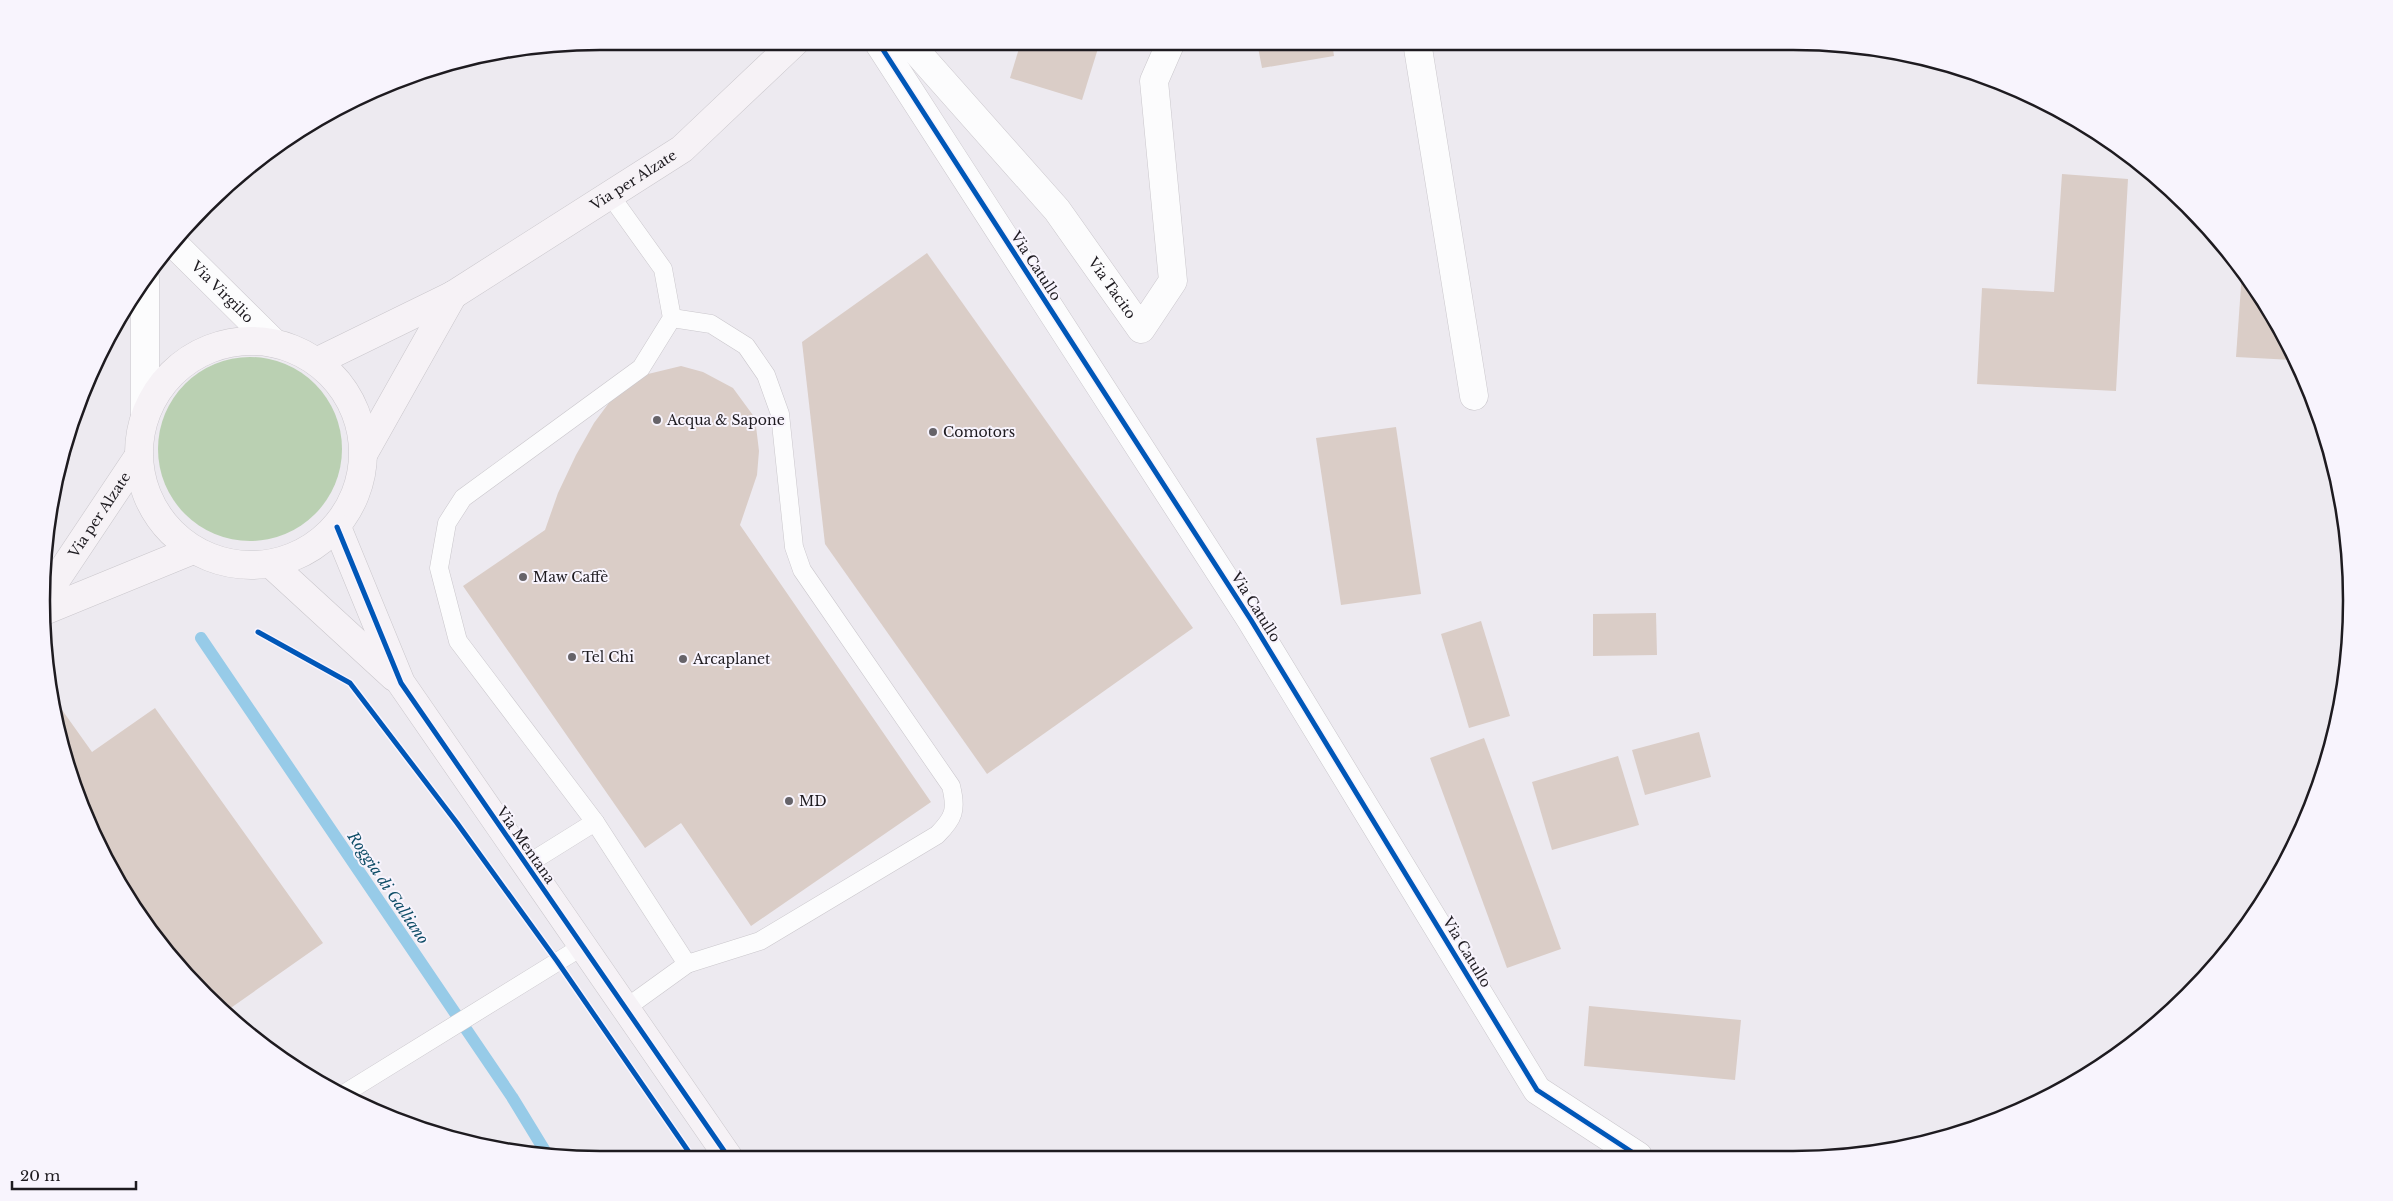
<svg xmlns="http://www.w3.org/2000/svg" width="2393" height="1201" font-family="'Libre Baskerville',serif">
  <rect width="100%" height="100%" fill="#edeaf0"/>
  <circle fill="#bad0b2" cx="250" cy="449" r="92"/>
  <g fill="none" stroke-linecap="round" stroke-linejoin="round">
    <path stroke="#97cbe8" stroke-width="12" d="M 201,638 L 512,1097 L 548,1156"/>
  </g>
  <g fill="#dacdc7">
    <path d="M 1021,42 L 1100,42 L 1082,100 L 1010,78 Z"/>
    <path d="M 1257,42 L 1332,42 L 1334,56 L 1262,68 Z"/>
    <path d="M 2062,174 L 2128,179 L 2116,391 L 1977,384 L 1982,288 L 2054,292 Z"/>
    <path d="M 927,253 L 1193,628 L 987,774 L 825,544 L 802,342 Z"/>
    <path d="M 2242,272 L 2277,321 L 2295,360 L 2236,357 Z"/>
    <path d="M 681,366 L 703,372 L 733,388 L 755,418 L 759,451 L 757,475 L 740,525 L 931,802 L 751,926 L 681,823 L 645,848 L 463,586 L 545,530 L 558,493 L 576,455 L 594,423 L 614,396 L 648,374 Z"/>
    <path d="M 1396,427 L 1421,594 L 1341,605 L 1316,438 Z"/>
    <path d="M 1656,613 L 1657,655 L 1593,656 L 1593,614 Z"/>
    <path d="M 1481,621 L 1510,716 L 1469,728 L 1441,634 Z"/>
    <path d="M 50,693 L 92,752 L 155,708 L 323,943 L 225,1012 L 205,996 L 136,911 L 99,848 L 60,746 Z"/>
    <path d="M 1699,732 L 1711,777 L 1645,795 L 1632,750 Z"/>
    <path d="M 1484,738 L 1561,949 L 1507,968 L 1430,758 Z"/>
    <path d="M 1618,756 L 1639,825 L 1552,850 L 1532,782 Z"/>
    <path d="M 1589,1006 L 1741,1020 L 1735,1080 L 1584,1066 Z"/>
  </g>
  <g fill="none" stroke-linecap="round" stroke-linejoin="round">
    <g stroke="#cac7cc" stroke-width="19">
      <g id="lane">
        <path d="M 595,822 L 687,964"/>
        <path d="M 526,865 L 595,822 L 458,641 L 439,568 L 447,523 L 463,498 L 641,368 L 672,318 L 663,269 L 610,195"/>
        <path d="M 626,1008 L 687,964 L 760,941 L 937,835 C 954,818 957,810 951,786 L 802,570 L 794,547 L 780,414 L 766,375 L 746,346 L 711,324 L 672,318"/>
        <path d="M 342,1095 L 583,946"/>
      </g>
    </g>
    <g stroke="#cac7cc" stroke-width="29">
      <g id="street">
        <path d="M 878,42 L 1251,620 L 1537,1090 L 1638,1156"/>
        <path id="s1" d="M 908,42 L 1057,210 L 1141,329 L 1173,281 L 1154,81 L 1171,42"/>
        <path d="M 1417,42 L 1474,396"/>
        <path id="s2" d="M 172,242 L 274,343"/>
        <path d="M 145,278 L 145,413"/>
      </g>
    </g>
    <g stroke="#cac7cc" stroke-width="29">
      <g id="secondary">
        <circle cx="251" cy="453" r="112"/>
        <path id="s3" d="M 320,360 L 453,295 L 682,149 L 796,41"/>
        <path d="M 364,453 L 453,295"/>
        <path d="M 337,527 L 401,683 L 729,1158"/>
        <path d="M 272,565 L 394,677"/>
        <path id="s4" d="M 44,598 L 138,457"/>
        <path d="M 44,611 L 193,550"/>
      </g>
    </g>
    <use href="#lane" stroke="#fcfcfd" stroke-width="18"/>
    <use href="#street" stroke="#fcfcfd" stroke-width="28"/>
    <use href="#secondary" stroke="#f6f2f6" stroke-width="28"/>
    <g stroke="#f8f4fd" stroke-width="8">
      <g id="cycleway">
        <path d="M 878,42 L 1251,620 L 1537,1090 L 1638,1156"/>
        <path d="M 337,527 L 401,683 L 729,1158"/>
        <path d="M 258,632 L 350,683 L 457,823 L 557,961 L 693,1158"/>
      </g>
    </g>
    <use href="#cycleway" stroke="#0057b8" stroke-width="5"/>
  </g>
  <g fill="#666369" stroke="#f8f4fd" stroke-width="2">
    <circle cx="657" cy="420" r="5"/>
    <circle cx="933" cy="432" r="5"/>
    <circle cx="523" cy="577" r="5"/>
    <circle cx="572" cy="657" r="5"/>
    <circle cx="683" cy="659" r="5"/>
    <circle cx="789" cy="801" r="5"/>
  </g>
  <g text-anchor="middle" stroke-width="4" stroke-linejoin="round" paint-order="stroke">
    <g font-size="14" fill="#1e1b20" stroke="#f8f4fd">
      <text dy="5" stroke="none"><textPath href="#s3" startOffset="362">Via per Alzate</textPath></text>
      <text transform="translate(1036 266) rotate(57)" y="5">Via Catullo</text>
      <text dy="5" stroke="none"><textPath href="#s1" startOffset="320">Via Tacito</textPath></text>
      <text dy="5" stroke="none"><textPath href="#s2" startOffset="71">Via Virgilio</textPath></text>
      <text dy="5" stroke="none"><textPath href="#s4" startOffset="100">Via per Alzate</textPath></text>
      <text transform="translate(1256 607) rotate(58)" y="5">Via Catullo</text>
      <text transform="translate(526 845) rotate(55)" y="5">Via Mentana</text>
      <text transform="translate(1467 952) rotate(59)" y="5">Via Catullo</text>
    </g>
    <g font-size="14" fill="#1e1b20" stroke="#f8f4fd" text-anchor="start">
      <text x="667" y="425">Acqua &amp; Sapone</text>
      <text x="943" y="437">Comotors</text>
      <text x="533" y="582">Maw Caffè</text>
      <text x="582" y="662">Tel Chi</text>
      <text x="693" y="664">Arcaplanet</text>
      <text x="799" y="806">MD</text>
    </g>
    <g font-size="15" font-style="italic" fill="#0d4c66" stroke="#f8f4fd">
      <text transform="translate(388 888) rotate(56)" y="5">Roggia di Galliano</text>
    </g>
  </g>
  <path d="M0 0H2393V1201H0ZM600 50H1793A550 550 0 0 1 2343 600V601A550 550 0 0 1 1793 1151H600A550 550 0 0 1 50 601V600A550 550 0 0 1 600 50Z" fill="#f8f4fd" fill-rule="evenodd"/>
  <path fill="none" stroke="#1e1b20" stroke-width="2.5" d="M600 50H1793A550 550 0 0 1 2343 600V601A550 550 0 0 1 1793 1151H600A550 550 0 0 1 50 601V600A550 550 0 0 1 600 50Z"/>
  <path d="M12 1181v8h124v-8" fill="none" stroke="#1e1b20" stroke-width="2.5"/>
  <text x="20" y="1181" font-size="15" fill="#1e1b20" stroke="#f8f4fd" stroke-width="4" paint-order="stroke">20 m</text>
</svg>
